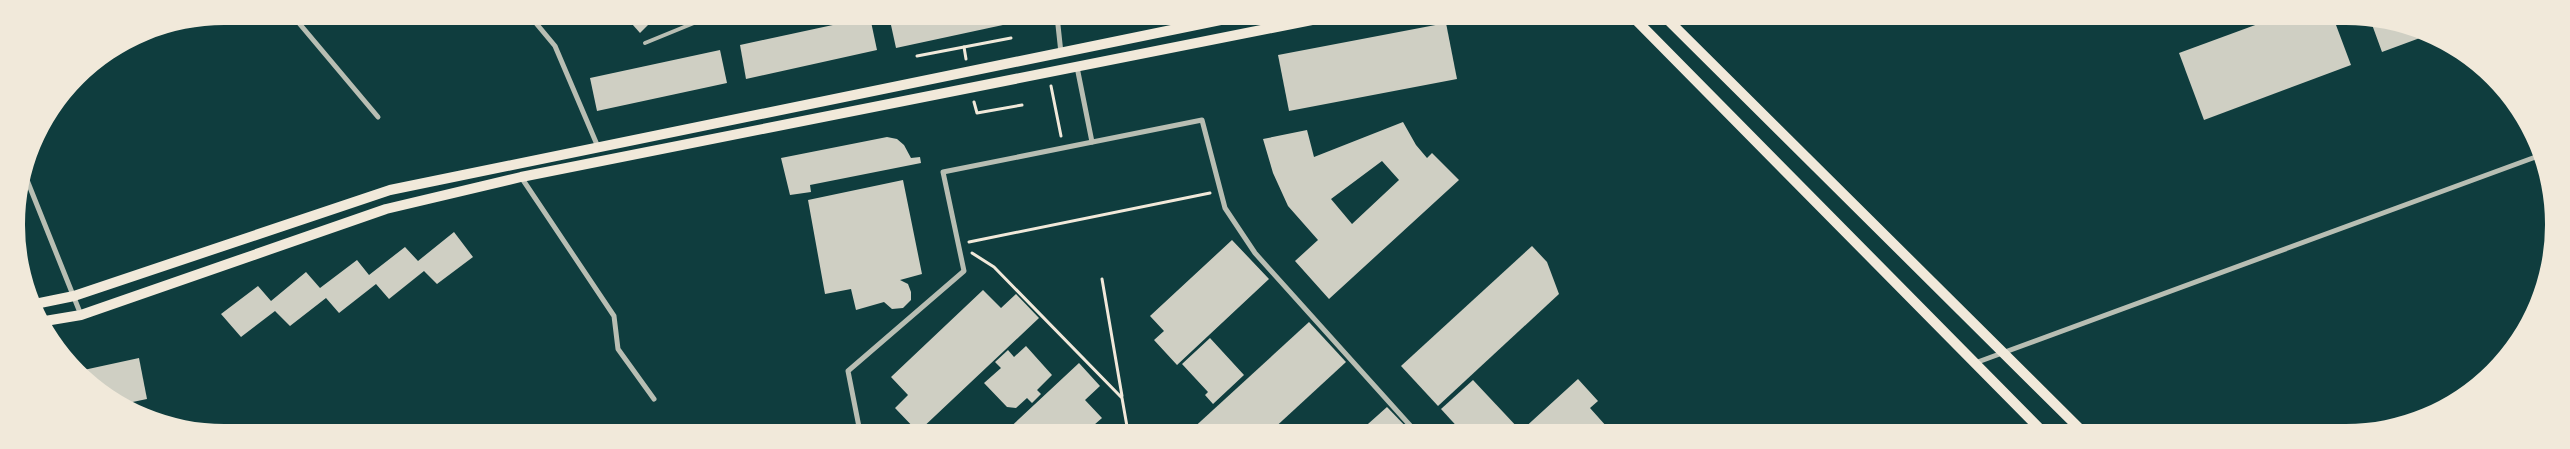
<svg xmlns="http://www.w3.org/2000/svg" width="2570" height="449" font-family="Literata,serif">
  <rect width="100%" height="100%" fill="#0f3d3e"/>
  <g fill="#cfcfc3" fill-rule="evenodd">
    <path d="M 625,16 L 657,16 L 640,33 Z"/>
    <path d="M 889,16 L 1026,16 L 1026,20 L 896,48 Z"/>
    <path d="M 870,17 L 877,50 L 746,79 L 740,45 Z"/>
    <path d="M 2277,17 L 2333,17 L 2351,65 L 2204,120 L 2179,53 Z"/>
    <path d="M 2370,19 L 2382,23 L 2428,35 L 2382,52 Z"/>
    <path d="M 1446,23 L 1457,79 L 1289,111 L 1278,55 Z"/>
    <path d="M 720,50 L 727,83 L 597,111 L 590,78 Z"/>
    <path d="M 1403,122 L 1416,145 L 1427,158 L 1432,153 L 1459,180 L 1329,299 L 1295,261 L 1318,240 L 1288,206 L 1273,173 L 1263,139 L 1307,130 L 1314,157 ZM 1382,161 L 1399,180 L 1352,224 L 1331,199 Z"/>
    <path d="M 887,137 L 897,139 L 904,145 L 911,158 L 920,157 L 921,163 L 810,185 L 811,192 L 790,195 L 781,158 Z"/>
    <path d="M 903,180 L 922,274 L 900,280 L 908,284 L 911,292 L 911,300 L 903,308 L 892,309 L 884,302 L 856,310 L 851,289 L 825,294 L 808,200 Z"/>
    <path d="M 454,232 L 473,257 L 437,284 L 424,271 L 389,299 L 376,284 L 339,313 L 326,298 L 290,326 L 275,311 L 241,337 L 221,314 L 258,286 L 271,301 L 306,272 L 320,288 L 357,260 L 369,275 L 405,247 L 418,261 Z"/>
    <path d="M 1232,240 L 1269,279 L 1177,365 L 1154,340 L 1164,331 L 1150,316 Z"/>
    <path d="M 1532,246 L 1547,262 L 1559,294 L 1438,406 L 1401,366 Z"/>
    <path d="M 983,290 L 1001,308 L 1016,294 L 1039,318 L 918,432 L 895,408 L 908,395 L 891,377 Z"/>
    <path d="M 1309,322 L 1346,362 L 1270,432 L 1189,432 Z"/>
    <path d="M 1210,338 L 1244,375 L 1213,404 L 1205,395 L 1208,392 L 1182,364 Z"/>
    <path d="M 1026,346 L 1052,375 L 1037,390 L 1041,394 L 1032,403 L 1027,398 L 1016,408 L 1007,407 L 984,383 L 1001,368 L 995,362 L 1008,350 L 1014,357 Z"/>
    <path d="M 139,358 L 147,399 L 123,404 L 79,371 Z"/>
    <path d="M 1079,363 L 1100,386 L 1085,400 L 1102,418 L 1086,432 L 1005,432 Z"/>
    <path d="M 1578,379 L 1598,401 L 1590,408 L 1607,427 L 1601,432 L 1520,432 Z"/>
    <path d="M 1473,380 L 1519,429 L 1515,432 L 1462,432 L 1441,409 Z"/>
    <path d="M 1387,407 L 1411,432 L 1359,432 Z"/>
  </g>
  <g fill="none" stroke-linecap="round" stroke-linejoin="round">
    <g stroke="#f1e9da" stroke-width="3">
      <path d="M 964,47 L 966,59"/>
      <path d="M 917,56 L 1011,38"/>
      <path d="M 1051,86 L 1061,136"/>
      <path d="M 974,102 L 977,113 L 1022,105"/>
      <path d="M 969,242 L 1210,193"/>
      <path d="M 972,253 L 994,267 L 1122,398 L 1128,432"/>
      <path d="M 1102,279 L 1122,396"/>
    </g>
    <path stroke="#b8beb3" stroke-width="4" d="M 645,43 L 711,16"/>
    <g stroke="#b8beb3" stroke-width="5">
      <path d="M 293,16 L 378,117"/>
      <path d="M 530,16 L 555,46 L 598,147"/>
      <path d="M 1057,16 L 1061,53"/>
      <path d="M 1077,67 L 1092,142"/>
      <path d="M 25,175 L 81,315"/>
      <path d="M 521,177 L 614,316 L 618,349 L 654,399"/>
      <path d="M 1975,363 L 2541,155"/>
      <path d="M 860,432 L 848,371 L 964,271 L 943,172 L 1202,120 L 1225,208 L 1255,253 L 1416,432"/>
    </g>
    <g stroke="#f1e9da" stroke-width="10">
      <path d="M 1633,17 L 2043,432"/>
      <path d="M 1665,17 L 2083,432"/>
      <path d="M 35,304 L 74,296 L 390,190 L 1240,16"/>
      <path d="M 45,321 L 81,315 L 386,209 L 521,177 L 1332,16"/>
    </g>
  </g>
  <path d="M0 0H2570V449H0ZM224 25H2346A199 199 0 0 1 2545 224V225A199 199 0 0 1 2346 424H224A199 199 0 0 1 25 225V224A199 199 0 0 1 224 25Z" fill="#f1e9da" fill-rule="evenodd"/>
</svg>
